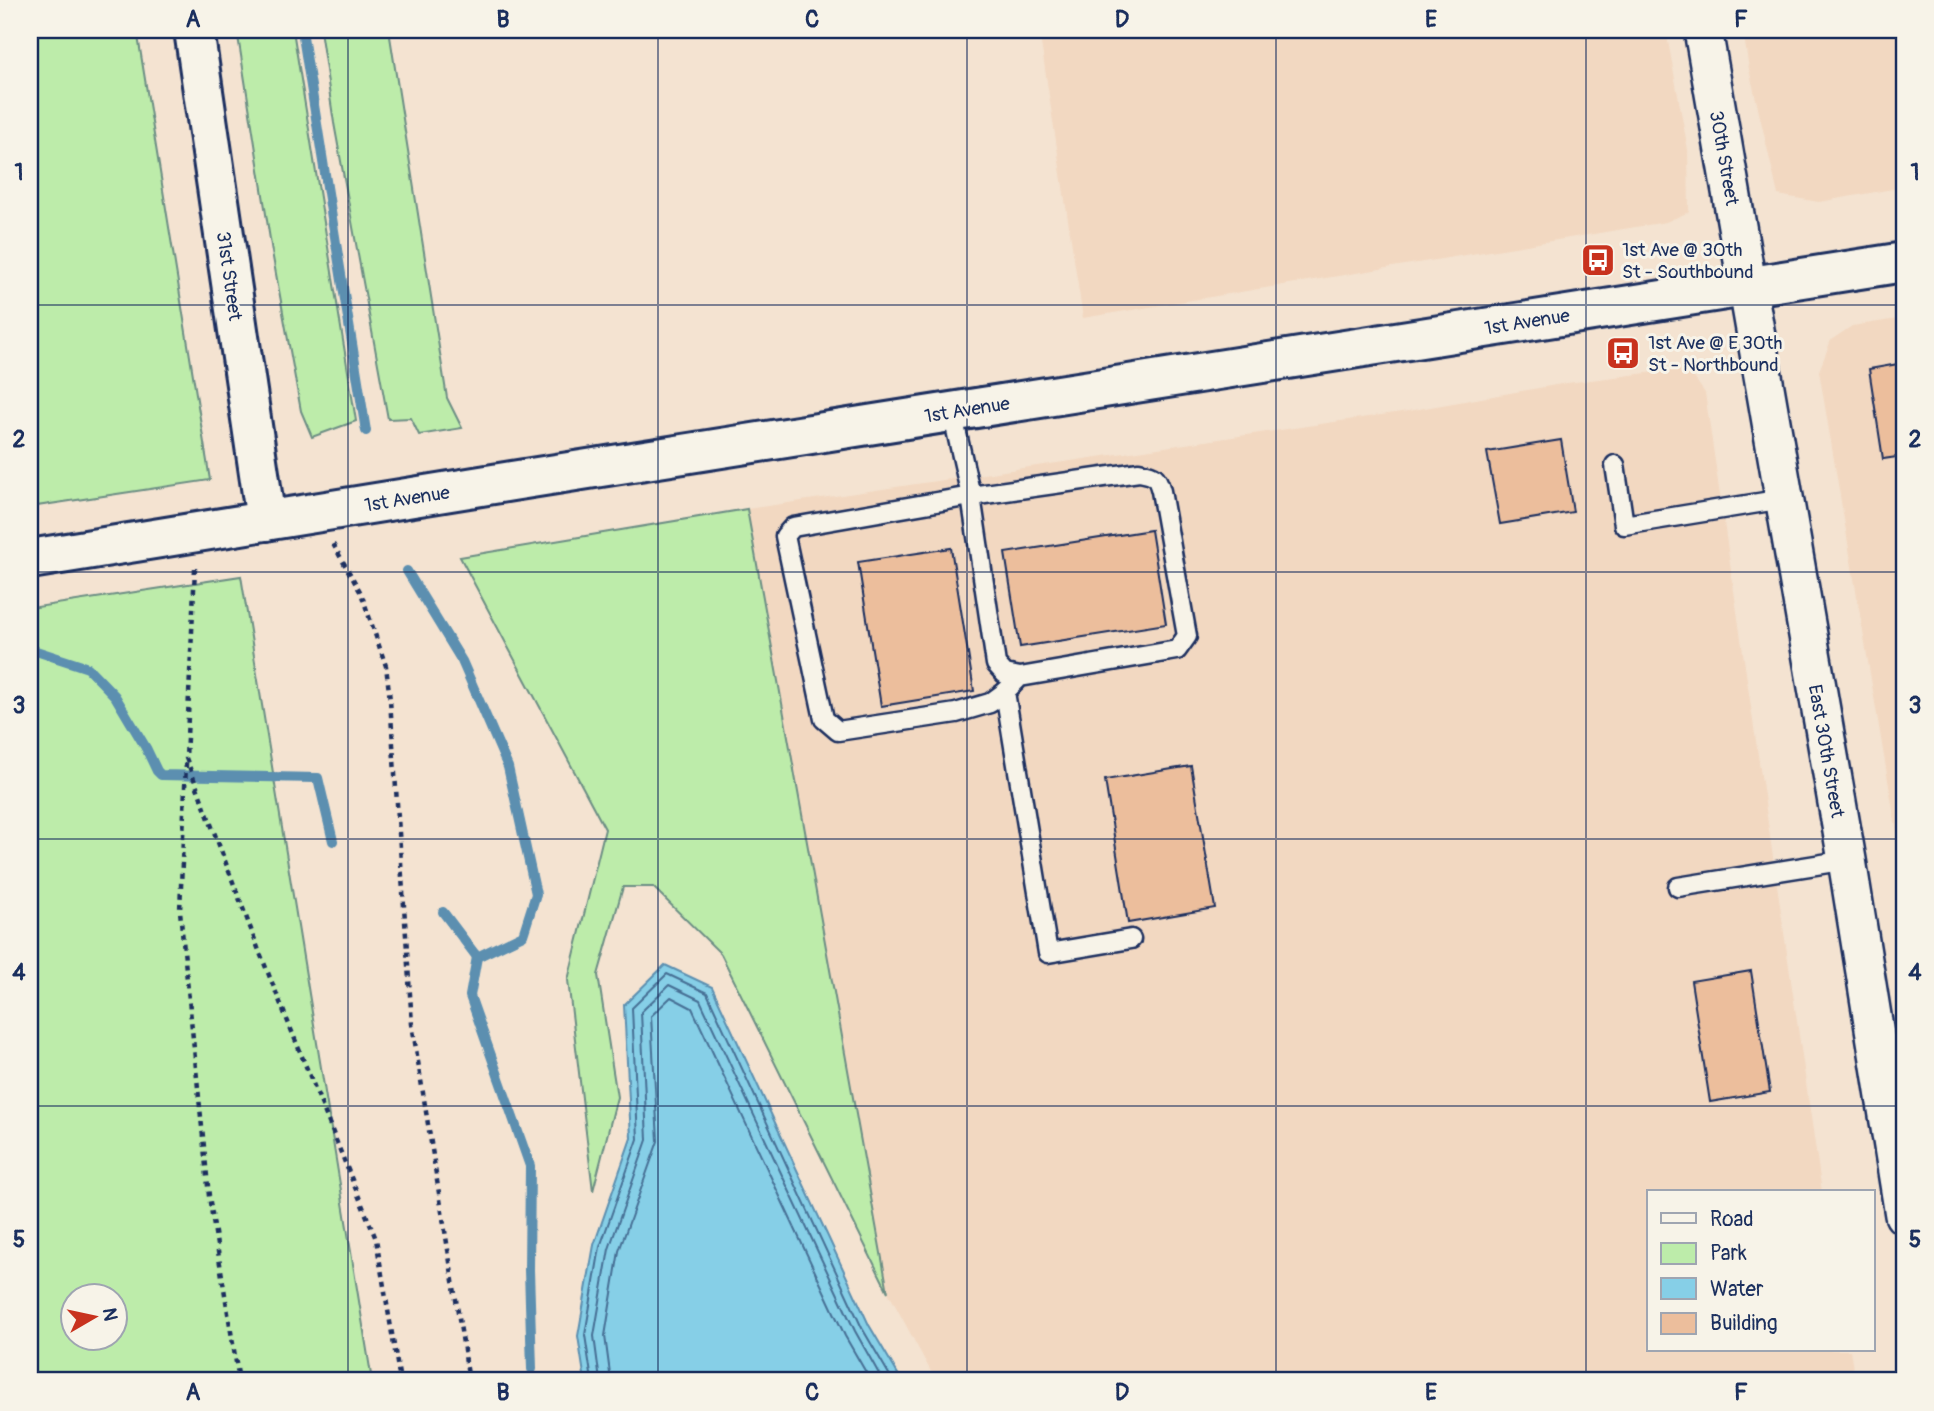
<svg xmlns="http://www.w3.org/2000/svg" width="1934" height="1411" font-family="Pangolin,sans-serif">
  <rect width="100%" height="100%" fill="#f4e3d1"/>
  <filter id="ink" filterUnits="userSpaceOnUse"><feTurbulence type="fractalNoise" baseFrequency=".0143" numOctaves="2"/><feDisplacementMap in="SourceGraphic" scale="14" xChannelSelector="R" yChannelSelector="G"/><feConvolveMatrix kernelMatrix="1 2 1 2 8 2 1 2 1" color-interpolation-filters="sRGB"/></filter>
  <g filter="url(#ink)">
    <g fill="#f2d8c1">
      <path d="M 1039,30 L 1666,30 L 1688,150 L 1689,212 L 1666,222 L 1083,318 Z"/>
      <path d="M 1743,30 L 1904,30 L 1904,187 L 1819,202 L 1778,195 L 1749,69 Z"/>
      <path d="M 1904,318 L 1904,875 L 1819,371 L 1831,340 L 1852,326 Z"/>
      <path d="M 1687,368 L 1705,393 L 1822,1192 L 1649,1192 L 1649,1350 L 1850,1350 L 1855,1381 L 936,1381 L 888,1292 L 747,509 L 1408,411 L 1567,383 Z"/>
    </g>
    <g fill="#bdecaa" stroke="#6c8e84" stroke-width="2" fill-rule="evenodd">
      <path d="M 30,30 L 137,30 L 210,480 L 30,507 Z"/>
      <path d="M 237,30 L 293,30 L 356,421 L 312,437 L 301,411 L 272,252 Z"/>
      <path d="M 320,30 L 389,30 L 447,398 L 462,428 L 419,435 L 411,418 L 388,419 L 334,123 Z"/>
      <path d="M 747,509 L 888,1292 L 721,954 L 653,887 L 623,887 L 598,975 L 617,1097 L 593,1191 L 568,980 L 605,829 L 460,557 Z"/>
      <path d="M 241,576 L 372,1381 L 30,1381 L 30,608 ZM 74,1296 L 116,1296 L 116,1338 L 74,1338 Z"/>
    </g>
    <path fill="#86cfe7" stroke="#5b8fb0" stroke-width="2" d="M 665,965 L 712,987 L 869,1325 L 902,1381 L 585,1381 L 578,1336 L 594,1245 L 631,1138 L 624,1005 Z"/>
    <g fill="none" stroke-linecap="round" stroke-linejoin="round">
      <g stroke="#466f95" stroke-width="2">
        <path d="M 592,1381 L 585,1335 L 600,1247 L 638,1139 L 632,1008 L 667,974 L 707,993 L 862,1328 L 893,1381"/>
        <path d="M 600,1381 L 594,1336 L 609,1249 L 647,1140 L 641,1012 L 669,985 L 700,1000 L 855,1331 L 883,1381"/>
        <path d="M 611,1381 L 605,1336 L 619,1251 L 658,1141 L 651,1016 L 671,997 L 692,1008 L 845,1336 L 871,1381"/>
      </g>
      <g stroke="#5b8fb0" stroke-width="10">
        <path d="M 302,30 L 366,431"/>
        <path d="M 407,571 L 462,661 L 508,767 L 536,894 L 523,935 L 477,957 L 470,996 L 530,1166 L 529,1270 L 532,1369"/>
        <path d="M 30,649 L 88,668 L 115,696 L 146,748 L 157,771 L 161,775 L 318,778 L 333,841"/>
        <path d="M 443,912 L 477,957"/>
      </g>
    </g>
    <g fill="#ecbe9c" stroke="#1b2f5e" stroke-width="2">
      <path d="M 1904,363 L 1904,456 L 1883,459 L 1869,369 Z"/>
      <path d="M 1561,440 L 1573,512 L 1500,524 L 1487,452 Z"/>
      <path d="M 1151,530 L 1166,624 L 1020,647 L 1005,553 Z"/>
      <path d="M 951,548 L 974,691 L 881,706 L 858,562 Z"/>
      <path d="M 1191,766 L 1215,908 L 1128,923 L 1105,780 Z"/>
      <path d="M 1751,971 L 1770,1092 L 1710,1102 L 1691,981 Z"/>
    </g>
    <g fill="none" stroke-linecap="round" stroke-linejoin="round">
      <g stroke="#1b2f5e" stroke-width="23">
        <g id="service">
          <path d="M 952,412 L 971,496 L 996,664 L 1005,674 L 1020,677 L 1177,650 L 1187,636 L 1161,491 C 1157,476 1155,475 1139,472 L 971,496 L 793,527 L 785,536 L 824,719 L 838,731 L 956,713 L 990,703 L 1005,692 L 1020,677"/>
          <path d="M 1615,465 L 1624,525 L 1783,499"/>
          <path d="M 1005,692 L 1048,953 L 1131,939"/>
          <path d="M 1678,887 L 1847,860"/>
        </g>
      </g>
      <g stroke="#1b2f5e" stroke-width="42">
        <path id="minor" d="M 1703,30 L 1847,860 L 1904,1215"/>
      </g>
      <g stroke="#1b2f5e" stroke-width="44">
        <path id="tertiary" d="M 194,30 L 266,521"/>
      </g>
      <g stroke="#1b2f5e" stroke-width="44">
        <path id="secondary" d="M 30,559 L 512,481 L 1904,262"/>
      </g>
      <g stroke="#1b2f5e" stroke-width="4.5" stroke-dasharray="5 5" stroke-linecap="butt">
        <path d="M 333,544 L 361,593 L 386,666 L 390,700 L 412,1024 L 469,1381"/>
        <path d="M 195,568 L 186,758 L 258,948 L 376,1239 L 400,1381"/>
        <path d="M 186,763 L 180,911 L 209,1196 L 239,1381"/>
      </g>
      <use href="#service" stroke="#f7f3e8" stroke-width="18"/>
      <use href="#minor" stroke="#f7f3e8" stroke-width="37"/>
      <use href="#tertiary" stroke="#f7f3e8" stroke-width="38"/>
      <use href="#secondary" stroke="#f7f3e8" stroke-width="38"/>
    </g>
  </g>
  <path fill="none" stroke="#1b2f5e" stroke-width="2" stroke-opacity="0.55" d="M 348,30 L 348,1381M 658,30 L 658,1381M 967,30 L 967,1381M 1276,30 L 1276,1381M 1586,30 L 1586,1381M 30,305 L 1904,305M 30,572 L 1904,572M 30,839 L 1904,839M 30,1106 L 1904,1106"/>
  <defs>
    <g id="bus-square" transform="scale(1.75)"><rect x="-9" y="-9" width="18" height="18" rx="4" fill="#c8321e" stroke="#f7f3e8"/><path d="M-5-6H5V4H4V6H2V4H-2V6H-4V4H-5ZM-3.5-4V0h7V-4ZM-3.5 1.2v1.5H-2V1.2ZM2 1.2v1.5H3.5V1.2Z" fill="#fff"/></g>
  </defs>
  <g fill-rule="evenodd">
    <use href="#bus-square" x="1598" y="260"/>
    <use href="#bus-square" x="1623" y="353"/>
  </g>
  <g text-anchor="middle" stroke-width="6" stroke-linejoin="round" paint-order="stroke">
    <g font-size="19" fill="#1b2f5e" stroke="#f7f3e8">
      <text transform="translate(1725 158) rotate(80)" y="7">30th Street</text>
      <text transform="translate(230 276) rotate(82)" y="7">31st Street</text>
      <text transform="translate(1527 321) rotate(-9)" y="7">1st Avenue</text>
      <text transform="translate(967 409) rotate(-9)" y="7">1st Avenue</text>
      <text transform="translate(407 498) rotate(-9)" y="7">1st Avenue</text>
      <text transform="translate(1827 751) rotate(80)" y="7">East 30th Street</text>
    </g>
    <g font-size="19" fill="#1b2f5e" stroke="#f7f3e8" text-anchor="start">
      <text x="1622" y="256">1st Ave @ 30th<tspan x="1622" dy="22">St - Southbound</tspan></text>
      <text x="1648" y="349">1st Ave @ E 30th<tspan x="1648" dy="22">St - Northbound</tspan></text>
    </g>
  </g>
  <rect width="1934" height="1411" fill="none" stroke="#f7f3e8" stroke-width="77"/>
  <rect x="1647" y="1190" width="228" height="161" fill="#f7f3e8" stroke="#9fa5b1" stroke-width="2"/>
  <rect x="1661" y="1213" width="35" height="10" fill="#f7f3e8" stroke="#9fa5b1" stroke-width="2"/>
  <text x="1710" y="1226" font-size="21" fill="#1b2f5e">Road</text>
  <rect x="1661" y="1243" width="35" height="21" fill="#bdecaa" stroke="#9fa5b1" stroke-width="2"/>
  <text x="1710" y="1260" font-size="21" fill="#1b2f5e">Park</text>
  <rect x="1661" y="1278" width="35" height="21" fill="#86cfe7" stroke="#9fa5b1" stroke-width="2"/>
  <text x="1710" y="1296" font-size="21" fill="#1b2f5e">Water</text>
  <rect x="1661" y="1313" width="35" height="21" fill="#ecbe9c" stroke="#9fa5b1" stroke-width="2"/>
  <text x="1710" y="1330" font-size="21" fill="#1b2f5e">Building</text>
  <g transform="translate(94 1317) rotate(81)"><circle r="33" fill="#f7f3e8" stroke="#9fa5b1" stroke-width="2"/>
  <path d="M0-5L12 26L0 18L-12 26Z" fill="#c8321e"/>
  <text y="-10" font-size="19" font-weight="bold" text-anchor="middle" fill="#1b2f5e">N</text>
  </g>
  <rect x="38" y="38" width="1858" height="1334" fill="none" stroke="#1b2f5e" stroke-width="2.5"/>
  <g font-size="23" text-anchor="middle" font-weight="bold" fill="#1b2f5e">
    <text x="193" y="27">A</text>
    <text x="503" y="27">B</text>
    <text x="812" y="27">C</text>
    <text x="1122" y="27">D</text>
    <text x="1431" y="27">E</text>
    <text x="1741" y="27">F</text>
    <text x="19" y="180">1</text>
    <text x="1915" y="180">1</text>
    <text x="19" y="447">2</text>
    <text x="1915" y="447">2</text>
    <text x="19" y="713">3</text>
    <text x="1915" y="713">3</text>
    <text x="19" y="980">4</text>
    <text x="1915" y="980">4</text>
    <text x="19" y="1247">5</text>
    <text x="1915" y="1247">5</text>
    <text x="193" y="1400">A</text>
    <text x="503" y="1400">B</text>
    <text x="812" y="1400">C</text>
    <text x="1122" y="1400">D</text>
    <text x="1431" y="1400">E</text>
    <text x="1741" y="1400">F</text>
  </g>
</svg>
